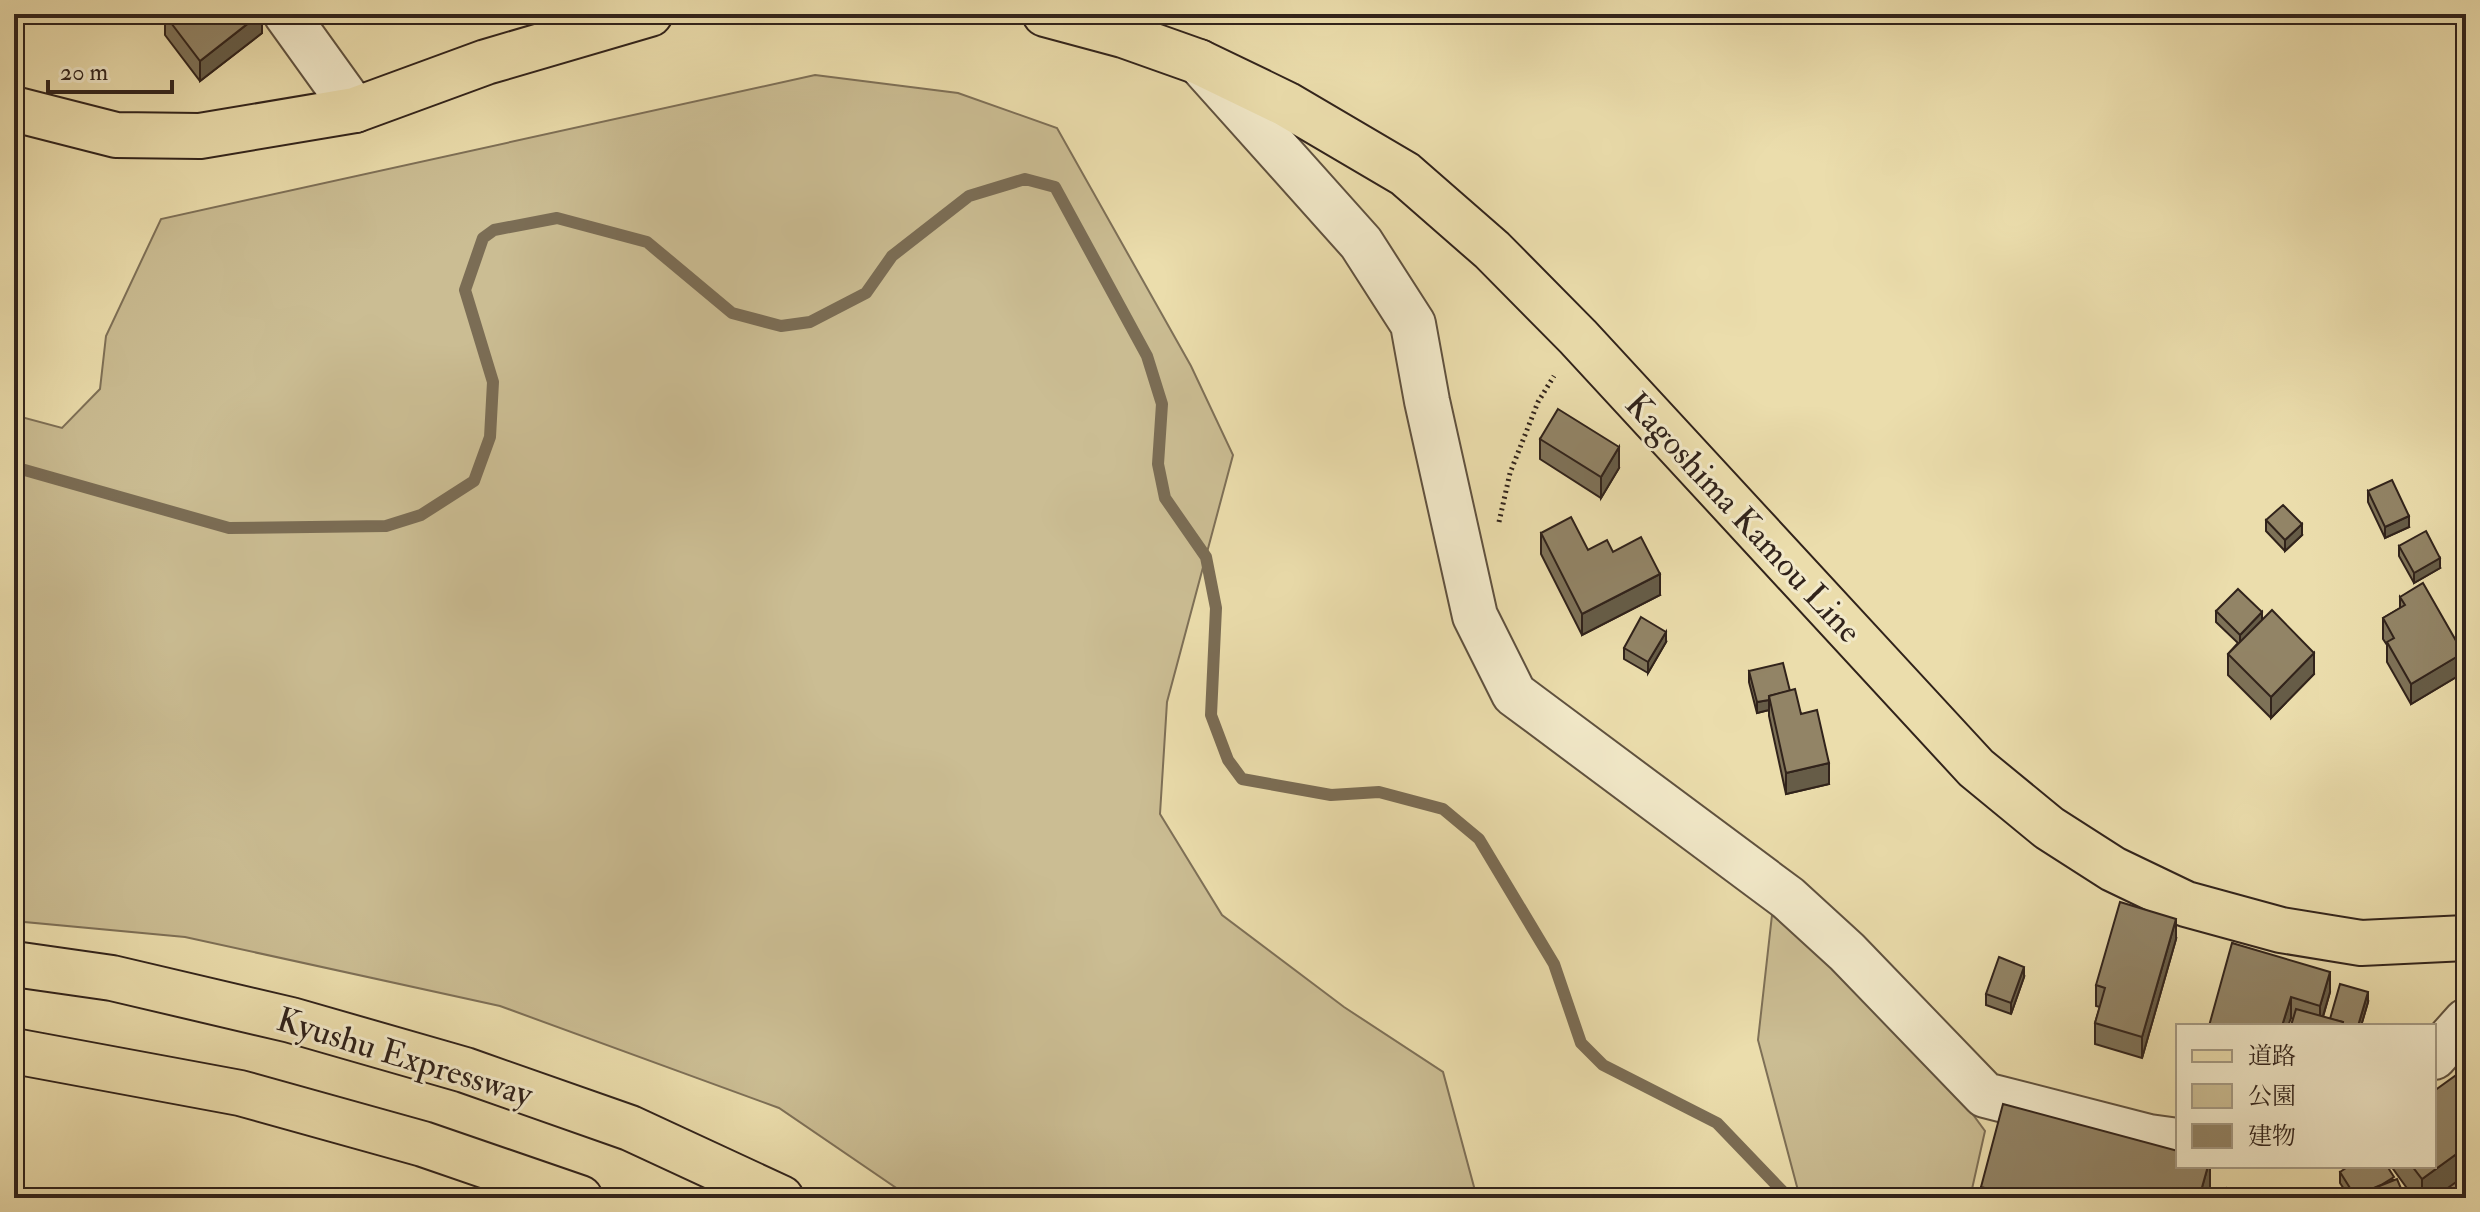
<svg xmlns="http://www.w3.org/2000/svg" width="2480" height="1212" font-family="'IM FELL Double Pica','Noto Serif JP',serif">
  <rect width="100%" height="100%" fill="#ebddac"/>
  <filter id="stains"><feTurbulence type="fractalNoise" baseFrequency=".0025" numOctaves="4"/><feColorMatrix values="0 0 0 0 .2 0 0 0 0 .09 0 0 0 0 .02 0 0 0 .5 -.17"/></filter>
  <radialGradient id="worn" r=".72"><stop offset=".6" stop-color="#630" stop-opacity="0"/><stop offset="1" stop-color="#630" stop-opacity=".3"/></radialGradient>
  <g fill="#cbbd93" stroke="#7e7057" stroke-width="2">
    <path d="M 815,75 L 958,93 L 1057,128 L 1191,366 L 1233,455 L 1167,702 L 1160,814 L 1222,915 L 1344,1007 L 1443,1072 L 1477,1198 L 911,1198 L 779,1108 L 500,1006 L 185,937 L 14,921 L 14,415 L 62,428 L 100,389 L 106,336 L 161,219 Z"/>
    <path d="M 1772,915 L 1900,1015 L 1985,1131 L 1970,1198 L 1800,1198 L 1758,1040 Z"/>
  </g>
  <g fill="none" stroke-linecap="round" stroke-linejoin="round">
    <path stroke="#7b6d55" stroke-width="12" d="M 14,467 L 229,528 L 386,526 L 421,515 L 474,481 L 490,437 L 493,382 L 465,290 L 483,238 L 494,230 L 557,218 L 647,242 L 732,313 L 781,326 L 810,322 L 866,293 L 892,256 L 969,196 L 1025,179 L 1055,187 L 1147,356 L 1162,404 L 1158,464 L 1165,498 L 1206,557 L 1216,608 L 1211,715 L 1228,760 L 1242,779 L 1331,795 L 1379,792 L 1443,809 L 1479,839 L 1554,964 L 1581,1043 L 1603,1065 L 1717,1123 L 1789,1198"/>
    <g stroke="#60523f" stroke-width="48">
      <g id="minor">
        <path d="M 286,14 L 355,110"/>
        <path d="M 1199,62 L 1361,243 L 1413,324 L 1427,401 L 1475,616 L 1514,694 L 1788,898 L 1847,952 L 1985,1095 L 2149,1137 L 2178,1141"/>
        <path d="M 2434,1057 L 2466,1021"/>
      </g>
    </g>
    <g stroke="#31231b" stroke-width="48">
      <g id="major">
        <path d="M 1045,14 L 1123,35 L 1199,62 L 1286,104 L 1405,174 L 1492,250 L 1578,337 L 1976,768 L 2049,828 L 2113,869 L 2186,904 L 2281,930 L 2361,943 L 2466,938"/>
        <path d="M 14,109 L 116,135 L 200,136 L 355,110 L 486,62 L 650,14"/>
      </g>
    </g>
    <g stroke="#31231b" stroke-width="48">
      <g id="highway">
        <path d="M 14,964 L 112,978 L 291,1020 L 465,1070 L 630,1128 L 781,1198"/>
        <path d="M 14,1051 L 240,1093 L 423,1144 L 580,1198"/>
      </g>
    </g>
    <path stroke="#31231b" stroke-width="5" stroke-dasharray="2 4" stroke-linecap="butt" d="M 1499,522 L 1510,473 L 1538,402 L 1554,376"/>
    <use href="#minor" stroke="#f2e9c9" stroke-width="44"/>
    <use href="#major" stroke="#ebddac" stroke-width="44"/>
    <use href="#highway" stroke="#ebddac" stroke-width="44"/>
  </g>
  <g fill="#7e7258" stroke="#31231b" stroke-width="2">
    <path d="M 262,14 L 262,33 L 200,81 L 165,35 L 165,15 Z"/>
    <path d="M 1540,439 L 1619,468 L 1601,498 L 1540,459 Z"/>
    <path d="M 2368,491 L 2409,527 L 2385,538 L 2368,502 Z"/>
    <path d="M 2266,520 L 2302,535 L 2285,551 L 2266,531 Z"/>
    <path d="M 1541,533 L 1588,550 L 1613,552 L 1660,595 L 1582,635 L 1541,554 Z"/>
    <path d="M 2399,546 L 2440,568 L 2414,583 L 2399,556 Z"/>
    <path d="M 2400,597 L 2463,673 L 2411,704 L 2387,662 L 2387,645 L 2383,639 L 2383,618 L 2400,608 Z"/>
    <path d="M 2216,611 L 2262,619 L 2314,674 L 2271,718 L 2228,675 L 2228,654 L 2238,643 L 2216,622 Z"/>
    <path d="M 1666,642 L 1648,673 L 1624,659 L 1624,648 Z"/>
    <path d="M 1749,671 L 1790,691 L 1801,714 L 1829,784 L 1786,794 L 1769,716 L 1769,710 L 1757,713 L 1749,682 Z"/>
    <path d="M 2176,939 L 2142,1058 L 2095,1044 L 2095,1023 L 2100,1007 L 2096,1006 L 2096,985 Z"/>
    <path d="M 2232,943 L 2330,992 L 2323,1017 L 2330,1019 L 2368,1002 L 2361,1026 L 2291,1026 L 2293,1019 L 2291,1018 Z"/>
    <path d="M 2024,977 L 2011,1014 L 1986,1005 L 1986,994 Z"/>
    <path d="M 2210,1166 L 2210,1189 L 2207,1198 L 1981,1198 L 1981,1187 Z"/>
    <path d="M 2391,1166 L 2434,1166 L 2466,1198 L 2414,1198 Z"/>
    <path d="M 2340,1172 L 2394,1180 L 2405,1198 L 2350,1198 L 2340,1183 Z"/>
  </g>
  <g fill="#665c47" stroke="#31231b" stroke-width="2">
    <path d="M 260,14 L 262,14 L 262,33 L 200,81 L 200,61 Z"/>
    <path d="M 1619,447 L 1619,468 L 1601,498 L 1601,477 Z"/>
    <path d="M 2409,516 L 2409,527 L 2385,538 L 2385,527 Z"/>
    <path d="M 2302,524 L 2302,535 L 2285,551 L 2285,540 Z"/>
    <path d="M 2440,558 L 2440,568 L 2414,583 L 2414,573 Z"/>
    <path d="M 1660,574 L 1660,595 L 1582,635 L 1582,614 Z"/>
    <path d="M 2262,612 L 2262,623 L 2240,645 L 2240,635 Z"/>
    <path d="M 1666,632 L 1666,642 L 1648,673 L 1648,662 Z"/>
    <path d="M 2314,653 L 2314,674 L 2271,718 L 2271,697 Z"/>
    <path d="M 2463,653 L 2463,673 L 2411,704 L 2411,684 Z"/>
    <path d="M 1769,700 L 1769,710 L 1757,713 L 1757,702 Z"/>
    <path d="M 1829,763 L 1829,784 L 1786,794 L 1786,773 Z"/>
    <path d="M 2176,919 L 2176,939 L 2142,1058 L 2142,1037 Z"/>
    <path d="M 2024,967 L 2024,977 L 2011,1014 L 2011,1003 Z"/>
    <path d="M 2330,972 L 2330,992 L 2320,1026 L 2320,1006 Z"/>
    <path d="M 2368,992 L 2368,1002 L 2361,1026 L 2358,1026 Z"/>
    <path d="M 2291,997 L 2291,1018 L 2288,1026 L 2282,1026 Z"/>
    <path d="M 2466,1147 L 2466,1177 L 2437,1198 L 2422,1198 L 2422,1179 Z"/>
    <path d="M 2208,1166 L 2210,1166 L 2210,1189 L 2207,1198 L 2199,1198 Z"/>
  </g>
  <g fill="#928466" stroke="#31231b" stroke-width="2">
    <path d="M 165,14 L 260,14 L 200,61 L 165,15 Z"/>
    <path d="M 1558,409 L 1619,447 L 1601,477 L 1540,439 Z"/>
    <path d="M 2392,480 L 2409,516 L 2385,527 L 2368,491 Z"/>
    <path d="M 2283,505 L 2302,524 L 2285,540 L 2266,520 Z"/>
    <path d="M 1571,517 L 1588,550 L 1607,540 L 1613,552 L 1641,537 L 1660,574 L 1582,614 L 1541,533 Z"/>
    <path d="M 2426,531 L 2440,558 L 2414,573 L 2399,546 Z"/>
    <path d="M 2423,583 L 2463,653 L 2411,684 L 2387,642 L 2394,638 L 2383,618 L 2405,605 L 2400,597 Z"/>
    <path d="M 2238,589 L 2262,612 L 2240,635 L 2216,611 Z"/>
    <path d="M 2272,610 L 2314,653 L 2271,697 L 2228,654 Z"/>
    <path d="M 1641,617 L 1666,632 L 1648,662 L 1624,648 Z"/>
    <path d="M 1783,663 L 1790,691 L 1769,696 L 1769,700 L 1757,702 L 1749,671 Z"/>
    <path d="M 1795,689 L 1801,714 L 1817,710 L 1829,763 L 1786,773 L 1769,696 Z"/>
    <path d="M 2120,902 L 2176,919 L 2142,1037 L 2095,1023 L 2105,988 L 2096,985 Z"/>
    <path d="M 2232,943 L 2330,972 L 2320,1006 L 2291,997 L 2282,1026 L 2209,1026 Z"/>
    <path d="M 1999,957 L 2024,967 L 2011,1003 L 1986,994 Z"/>
    <path d="M 2340,984 L 2368,992 L 2358,1026 L 2343,1026 L 2343,1022 L 2330,1019 Z"/>
    <path d="M 2296,1009 L 2343,1022 L 2342,1026 L 2291,1026 Z"/>
    <path d="M 2466,1068 L 2466,1147 L 2422,1179 L 2412,1166 L 2434,1166 L 2434,1091 Z"/>
    <path d="M 2003,1104 L 2178,1151 L 2178,1166 L 2208,1166 L 2199,1198 L 2022,1198 L 1981,1187 Z"/>
    <path d="M 2349,1166 L 2387,1166 L 2394,1177 L 2381,1185 L 2355,1196 L 2340,1172 Z"/>
    <path d="M 2466,1175 L 2466,1198 L 2434,1198 Z"/>
    <path d="M 2397,1179 L 2405,1198 L 2352,1198 L 2352,1197 Z"/>
    <path d="M 2227,1188 L 2275,1198 L 2225,1198 Z"/>
  </g>
  <g text-anchor="middle" stroke-width="6" stroke-linejoin="round" paint-order="stroke">
    <g font-size="34" fill="#31231b" stroke="#f2e9c9">
      <text transform="translate(1744 517) rotate(47)" y="12">Kagoshima Kamou Line</text>
      <text transform="translate(405 1056) rotate(17)" y="12">Kyushu Expressway</text>
    </g>
  </g>
  <rect width="2480" height="1212" fill="none" stroke="#ebddac" stroke-width="48"/>
  <rect x="16" y="16" width="2448" height="1180" fill="none" stroke="#31231b" stroke-width="4"/>
  <rect x="24" y="24" width="2432" height="1164" fill="none" stroke="#31231b" stroke-width="2"/>
  <rect x="2176" y="1024" width="260" height="144" fill="#f2e9c9" stroke="#a59a83" stroke-width="2"/>
  <rect x="2192" y="1050" width="40" height="12" fill="#ebddac" stroke="#a59a83" stroke-width="2"/>
  <text x="2248" y="1064" font-size="24" fill="#31231b">道路</text>
  <rect x="2192" y="1084" width="40" height="24" fill="#cbbd93" stroke="#a59a83" stroke-width="2"/>
  <text x="2248" y="1104" font-size="24" fill="#31231b">公園</text>
  <rect x="2192" y="1124" width="40" height="24" fill="#928466" stroke="#a59a83" stroke-width="2"/>
  <text x="2248" y="1144" font-size="24" fill="#31231b">建物</text>
  <path d="M48 80v12h124v-12" fill="none" stroke="#31231b" stroke-width="4"/>
  <text x="60" y="80" font-size="24" fill="#31231b" stroke="#f2e9c9" stroke-width="6" paint-order="stroke">20 m</text>
  <rect width="100%" height="100%" filter="url(#stains)"/>
  <rect width="100%" height="100%" fill="url(#worn)"/>
</svg>
